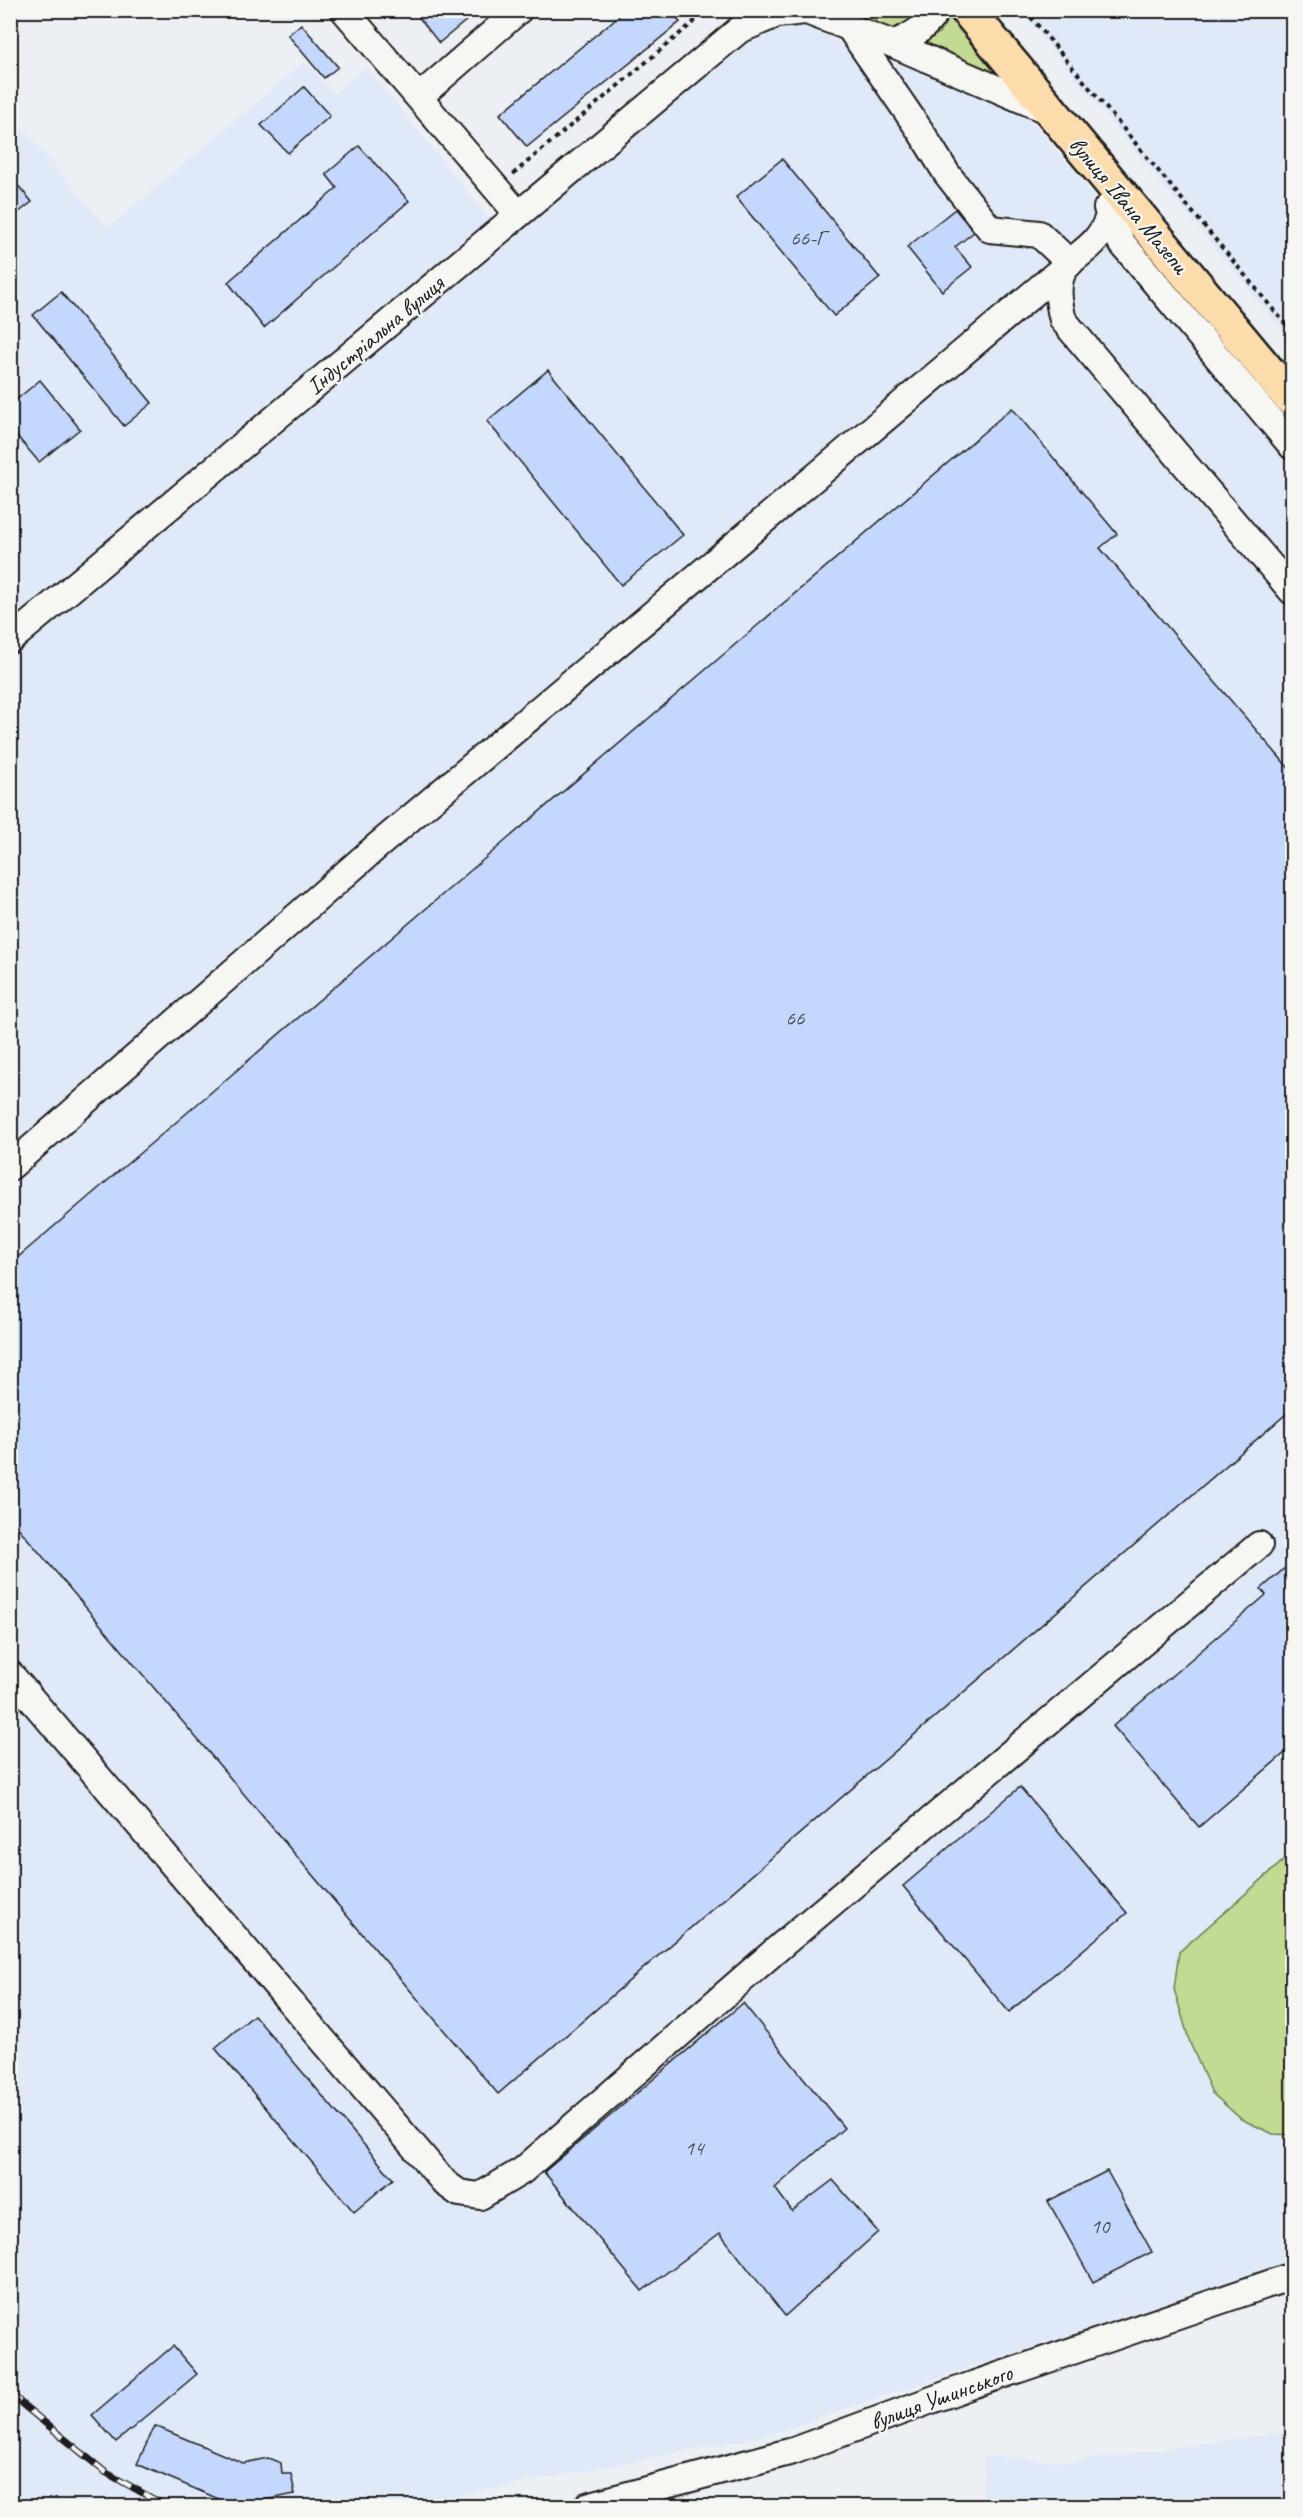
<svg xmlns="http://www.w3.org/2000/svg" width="1303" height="2517" font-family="Caveat,sans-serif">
  <rect width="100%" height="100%" fill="#ecf0f4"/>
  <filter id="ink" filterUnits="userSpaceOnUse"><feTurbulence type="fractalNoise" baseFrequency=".0167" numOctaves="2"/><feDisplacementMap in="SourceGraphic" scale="12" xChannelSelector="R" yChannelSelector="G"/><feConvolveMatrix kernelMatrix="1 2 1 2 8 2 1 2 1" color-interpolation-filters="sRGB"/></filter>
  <g filter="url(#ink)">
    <g fill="#e0e9f7">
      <path d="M 1020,11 L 1292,11 L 1292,342 Z"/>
      <path d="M 784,19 L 1026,114 L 1093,195 L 1115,250 L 1292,468 L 1292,2260 L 765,2436 L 405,2506 L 11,2506 L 10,113 L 108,228 L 305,61 L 334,94 L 366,66 L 499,231 L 739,30 Z"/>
      <path d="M 1292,2431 L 1292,2506 L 982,2506 L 985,2456 L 1070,2462 Z"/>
    </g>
    <g fill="#c2da91" stroke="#6f7b56" stroke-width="1.5">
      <path d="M 836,11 L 924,11 C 920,15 915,21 910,24 C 889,37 857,19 836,11 Z"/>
      <path d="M 950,16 L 1001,77 L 925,42 L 939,33 Z"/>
      <path d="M 1292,1853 L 1292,2135 L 1273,2134 L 1241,2119 L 1212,2093 L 1190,2043 L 1174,1989 L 1179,1952 Z"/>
    </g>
    <g fill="#c4d8fd" stroke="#1c1c1c" stroke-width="1.5">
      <path d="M 413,10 L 479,10 L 439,43 Z"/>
      <path d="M 626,10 L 671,10 L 680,22 L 527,147 L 500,114 Z"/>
      <path d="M 301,24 L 338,67 L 324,78 L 288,35 Z"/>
      <path d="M 304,87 L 330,116 L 288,153 L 261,125 Z"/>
      <path d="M 359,146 L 409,201 L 264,328 L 228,282 L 337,188 L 326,174 Z"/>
      <path d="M 782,159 L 880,278 L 834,316 L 736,197 Z"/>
      <path d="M 10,176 L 32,202 L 10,219 Z"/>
      <path d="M 955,209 L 974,232 L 955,247 L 972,267 L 942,291 L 907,247 Z"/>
      <path d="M 61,292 L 152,403 L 124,426 L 33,315 Z"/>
      <path d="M 548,370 L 683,535 L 621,585 L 487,421 Z"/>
      <path d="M 40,380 L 80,429 L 39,462 L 10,428 L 10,405 Z"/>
      <path d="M 1012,408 L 1117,534 L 1100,548 L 1293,773 L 1293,1408 L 498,2094 L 10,1518 L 10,1264 Z"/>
      <path d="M 1293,1561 L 1293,1746 L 1199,1827 L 1113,1726 L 1266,1595 L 1261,1589 Z"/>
      <path d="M 1020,1787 L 1127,1913 L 1009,2012 L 903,1886 Z"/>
      <path d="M 743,2003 L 844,2128 L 775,2188 L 792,2211 L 833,2180 L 878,2232 L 785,2316 L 720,2233 L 642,2291 L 544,2172 Z"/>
      <path d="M 254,2015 L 393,2179 L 354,2212 L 215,2048 Z"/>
      <path d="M 1107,2171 L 1152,2252 L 1093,2282 L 1048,2201 Z"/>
      <path d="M 173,2346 L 197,2374 L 116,2442 L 92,2415 Z"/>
      <path d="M 155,2426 L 243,2463 L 268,2458 L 281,2463 L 282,2474 L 291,2474 L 295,2494 L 235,2506 L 137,2464 Z"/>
    </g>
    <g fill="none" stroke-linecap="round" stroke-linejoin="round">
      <g stroke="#1c1c1c" stroke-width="30">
        <g id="minor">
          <path d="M 344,10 L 518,214"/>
          <path d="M 804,10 L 893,44 L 1051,112"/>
          <path d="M 849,27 L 921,132 L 947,174 L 990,229 L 1039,234 L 1070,263"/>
          <path d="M 893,44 C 913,36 925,28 937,10"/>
          <path d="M 419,97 L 519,10"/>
          <path d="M 1107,208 L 1121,242 L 1292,446"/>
          <path d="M 1109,216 C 1091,269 1044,247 1063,320 L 1292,591"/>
          <path d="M 10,640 L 739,30 L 777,14 L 805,11"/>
          <path d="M 10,1167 L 375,848 L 1061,270"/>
          <path d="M 10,1674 L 445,2183 L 459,2193 L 480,2196 L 522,2171 L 783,1944 L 1259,1545"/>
          <path d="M 587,2506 L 793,2451 L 975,2384 L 1292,2276"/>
        </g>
      </g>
      <g stroke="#1c1c1c" stroke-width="38">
        <path id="major" d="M 967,10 L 1292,400"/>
      </g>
      <g stroke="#1c1c1c" stroke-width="4" stroke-dasharray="4.5 4.5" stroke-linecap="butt">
        <path d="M 688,10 L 696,20"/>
        <path d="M 1025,10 L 1292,332"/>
        <path d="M 513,174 L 708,10"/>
      </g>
      <use href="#minor" stroke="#f6f6f2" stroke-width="26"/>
      <use href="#major" stroke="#fddcac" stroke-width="33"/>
      <g stroke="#1c1c1c" stroke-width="7">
        <path id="rail" d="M 10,2392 L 22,2404 L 105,2472 L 166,2506"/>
      </g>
      <use href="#rail" stroke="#f6f6f2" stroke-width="4.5" stroke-dasharray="14" stroke-linecap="butt"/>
    </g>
  </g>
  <g text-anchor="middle" stroke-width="4.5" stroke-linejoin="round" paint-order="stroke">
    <g font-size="21" fill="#464b54">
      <text x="808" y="245">66-Г</text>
      <text x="795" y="1025">66</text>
      <text x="694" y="2155">14</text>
      <text x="1100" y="2233">10</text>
    </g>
    <g font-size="24" fill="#1c1c1c" stroke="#f6f6f2">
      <text transform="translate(1129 205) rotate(50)" y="8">вулиця Івана Мазепи</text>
      <text transform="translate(375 335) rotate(-40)" y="8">Індустріальна вулиця</text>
      <text transform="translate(941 2397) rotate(-20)" y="8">вулиця Ушинського</text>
    </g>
  </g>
  <rect width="1303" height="2517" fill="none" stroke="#f6f6f2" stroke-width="36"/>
  <rect x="18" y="18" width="1267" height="2481" fill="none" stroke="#1c1c1c" stroke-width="2" filter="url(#ink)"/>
</svg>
